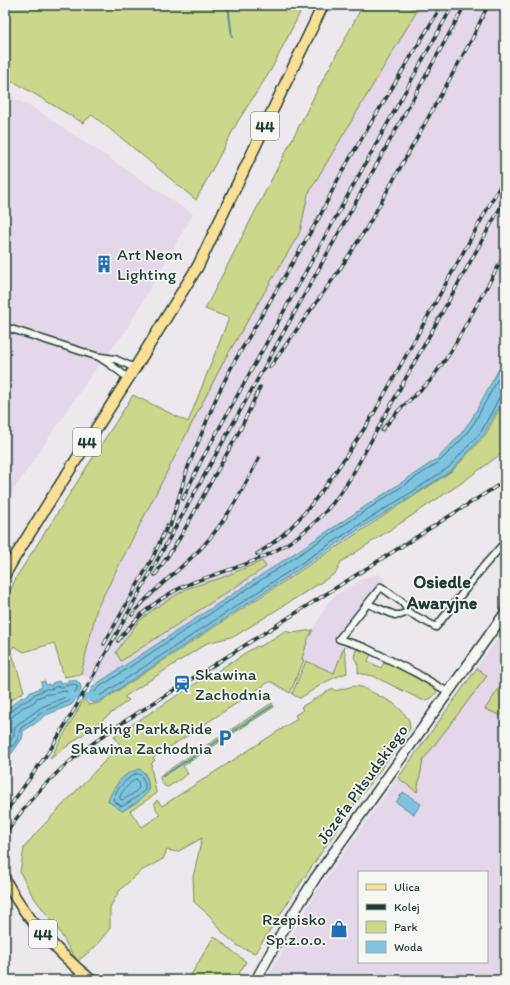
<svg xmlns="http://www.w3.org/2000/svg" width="510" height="985" font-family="Itim,sans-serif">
  <rect width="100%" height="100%" fill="#ede8ee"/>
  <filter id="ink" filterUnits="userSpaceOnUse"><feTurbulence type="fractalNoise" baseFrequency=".025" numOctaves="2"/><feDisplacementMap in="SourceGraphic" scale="8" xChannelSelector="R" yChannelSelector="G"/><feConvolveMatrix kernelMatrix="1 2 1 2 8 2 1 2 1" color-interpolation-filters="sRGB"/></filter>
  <g filter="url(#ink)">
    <g fill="#e3d7e9" fill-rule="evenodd">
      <path d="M 406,5 L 505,5 L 505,398 L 486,434 L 452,471 L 99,704 L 89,705 L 84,699 L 95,682 L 81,674 L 97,608 L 225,359 L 300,232 L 308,194 L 417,11 Z"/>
      <path d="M 5,93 L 35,109 L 193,214 L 125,332 L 96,368 L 5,503 Z"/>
      <path d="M 378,574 L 384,579 L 336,642 L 344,647 L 334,674 L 302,660 L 308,639 L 328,602 L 333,597 L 364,578 Z"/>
      <path d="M 505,628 L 505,980 L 272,980 L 268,977 L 316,892 ZM 359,872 L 487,872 L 487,962 L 359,962 Z"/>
    </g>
    <g fill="#cbd78a" stroke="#758a5f" fill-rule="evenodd">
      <path d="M 5,5 L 304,5 L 271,70 L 238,121 L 196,200 L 125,141 L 92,115 L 83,123 L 16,83 L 5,80 Z"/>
      <path d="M 363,5 L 406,5 L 417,11 L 308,194 L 300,232 L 225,359 L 97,608 L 81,674 L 64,677 L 54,643 L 24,652 L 14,646 L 11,650 L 24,691 L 7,703 L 5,706 L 5,602 L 17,576 L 133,395 L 188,422 L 229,318 L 205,309 L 319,87 Z"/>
      <path d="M 505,398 L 505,451 L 460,484 L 341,562 L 336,573 L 235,636 L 207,643 L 124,697 L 129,700 L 50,759 L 84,699 L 89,705 L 99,703 L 452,471 L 486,434 Z"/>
      <path d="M 262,561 L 266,567 L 121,661 L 116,652 L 138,622 L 155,608 L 188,588 L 221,578 Z"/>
      <path d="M 313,630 L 308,639 L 302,659 L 304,660 L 290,693 L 272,682 L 269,682 L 153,758 L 155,760 L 152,763 L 151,767 L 156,792 L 156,794 L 130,811 L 142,827 L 160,815 C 157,810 152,805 157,800 L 162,806 L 297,719 L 295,715 L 303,710 L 301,707 L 333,688 L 335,691 L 353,686 L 362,687 L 393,703 L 401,710 L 409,720 L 410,729 L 344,819 L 296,890 L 255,953 L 238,946 L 224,934 L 210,916 L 194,902 L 193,877 L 202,838 L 177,852 L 167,850 L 163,859 L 141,871 L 120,890 L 110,907 L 110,928 L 95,947 L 78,961 L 71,952 L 58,929 L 32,895 L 20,872 L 24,848 L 36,833 L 120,745 L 114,736 L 211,674 L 212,675 L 232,661 L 233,662 L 240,657 L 240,656 L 257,646 L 258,647 L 261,646 L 285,631 L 292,633 ZM 144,772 C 148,779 149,785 148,792 L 139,801 L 122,811 Z"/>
      <path d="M 344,647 L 346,660 L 347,673 C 327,679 317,688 300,698 L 299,698 L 292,694 L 306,661 L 334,673 Z"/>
      <path d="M 360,649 L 371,654 L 368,661 L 381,668 L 385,661 L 438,690 C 434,697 431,700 422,700 L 373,676 L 358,673 L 358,665 L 354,657 L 356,650 Z"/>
      <path d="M 477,668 L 487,676 L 423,760 L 417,792 L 398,778 Z"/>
      <path d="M 500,687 L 505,690 L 505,715 L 499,715 L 485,709 Z"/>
      <path d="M 272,703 L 274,707 L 183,766 L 188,774 L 168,787 C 162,786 161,782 160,777 L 162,774 Z"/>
      <path d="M 214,936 L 246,962 L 235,980 L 188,980 Z"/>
    </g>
    <g fill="#7ec3df" stroke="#588d9b">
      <path d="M 505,358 L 505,395 L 484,434 L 452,470 L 414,495 L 361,528 L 111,694 C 104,698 93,708 87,698 L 93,687 L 98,683 L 437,459 L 460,435 L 471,420 Z"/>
      <path d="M 68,680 L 73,680 L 77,681 L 80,684 L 81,687 L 81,690 L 73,703 L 71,705 L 46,715 L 32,726 L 31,725 L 27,729 L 23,731 L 23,734 L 22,739 L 12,753 L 8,756 L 5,765 L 5,712 L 14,703 L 22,697 L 23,698 L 29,695 L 29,693 L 42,687 L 41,682 L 45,681 L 46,685 L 49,684 L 50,686 L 52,685 L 52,683 L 59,681 L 60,683 L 68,682 Z"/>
      <path d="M 140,769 C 147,775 149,783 148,792 L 139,801 L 122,811 L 108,801 C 114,786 123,772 140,769 Z"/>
      <path d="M 403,792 L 421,804 L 414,814 L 396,802 Z"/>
    </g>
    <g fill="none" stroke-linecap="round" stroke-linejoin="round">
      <g stroke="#457378" stroke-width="1">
        <path d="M 505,366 L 474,423 L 463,438 L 439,462 L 101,686 C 97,689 93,692 93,698 L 96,698 L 109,690 L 359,525 L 412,492 L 449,467 L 481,432 L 500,396 L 502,394 L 505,394"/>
        <path d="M 5,714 L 9,713 L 17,706 L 22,702 L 25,702 L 31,698 L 35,694 L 46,689 L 51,689 L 57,686 L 61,687 L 73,684 L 77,686 L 77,689 L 69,701 L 44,711 L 21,728 C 19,732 20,735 18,738 C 15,744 10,750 5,754"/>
        <path d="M 5,719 L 11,718 L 23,707 L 29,705 L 34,702 L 37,698 L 47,694 L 52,694 L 58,692 L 66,691 L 68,693 L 66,697 L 42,707 L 17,725 L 14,729 L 14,735 L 5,747"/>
        <path d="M 135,774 L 139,774 C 144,777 145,784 145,790 L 137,797 L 123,806 L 121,806 L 113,800 C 116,789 125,780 135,774 Z"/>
        <path d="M 136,779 L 138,781 L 139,788 L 134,793 L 123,800 L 120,799 L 120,796 C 124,789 129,783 136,779 Z"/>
      </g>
      <g stroke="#588d9b" stroke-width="2">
        <path d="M 228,5 L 232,37"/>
        <path d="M 163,776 L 272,706"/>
      </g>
      <path stroke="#7ec3df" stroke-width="7" d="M 68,696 L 96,697"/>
      <g stroke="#1f3d34" stroke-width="9">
        <g id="street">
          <path d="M 5,327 L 99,357 L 111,365 L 128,378"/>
          <path d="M 101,357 L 115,359 L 135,368"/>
          <path d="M 368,604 L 395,615 L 400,615 L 408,612"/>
          <path d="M 448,692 L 416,673 L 364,647 L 339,639 L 381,587 L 402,602 L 405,606 L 408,612 L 436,627 L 483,567 L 505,542"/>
        </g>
      </g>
      <g stroke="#1f3d34" stroke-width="12">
        <path id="secondary" d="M 256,980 L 286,925 L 316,877 L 505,613"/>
      </g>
      <g stroke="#1f3d34" stroke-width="13">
        <g id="primary">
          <path d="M 5,574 L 15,557 L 46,507 L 135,368 L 198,266 L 323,5"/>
          <path d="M 5,880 C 26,919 57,952 91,980"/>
        </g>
      </g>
      <use href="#street" stroke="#f6f6f2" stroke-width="6"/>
      <use href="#secondary" stroke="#f6f6f2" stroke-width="9"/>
      <use href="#primary" stroke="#fadf96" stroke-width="10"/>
      <g stroke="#1f3d34" stroke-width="3.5">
        <g id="rail">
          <path d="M 270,367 L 338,272 L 366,229 L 472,39 L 488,5"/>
          <path d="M 382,430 L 398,411 L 430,381 L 450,353 L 505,254"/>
          <path d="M 183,499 L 200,463 L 453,5"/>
          <path d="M 168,533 L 188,467 L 217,396 L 233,364 L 320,216 L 336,183 L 350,158 L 442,5"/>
          <path d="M 257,554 C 291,533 314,503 336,471 C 349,452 361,434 373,415 L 505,177"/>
          <path d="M 155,575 L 176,544 L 182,534 L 240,430 L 260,387"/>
          <path d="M 132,615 C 153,588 181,570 203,546 C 227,520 243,489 259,458"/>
          <path d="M 118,641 C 137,615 163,594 194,582 C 217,573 242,567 265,556 C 303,538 330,512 351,477 L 505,199"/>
          <path d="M 104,644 L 153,557 L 167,526"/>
          <path d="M 5,813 L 52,747 L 77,705 L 465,5"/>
          <path d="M 5,835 C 37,785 76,753 125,721 L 505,481"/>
        </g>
      </g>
      <use href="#rail" stroke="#f6f6f2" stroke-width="2" stroke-dasharray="6" stroke-linecap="butt"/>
    </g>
  </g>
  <defs>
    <g id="building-bare" transform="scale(1.38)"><path d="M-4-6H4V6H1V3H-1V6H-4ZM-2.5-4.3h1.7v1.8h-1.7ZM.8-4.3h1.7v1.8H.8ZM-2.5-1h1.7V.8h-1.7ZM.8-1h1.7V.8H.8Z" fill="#1f6fb2" stroke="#f6f6f2" stroke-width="2.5" paint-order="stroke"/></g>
    <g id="station-bare" transform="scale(1.38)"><path d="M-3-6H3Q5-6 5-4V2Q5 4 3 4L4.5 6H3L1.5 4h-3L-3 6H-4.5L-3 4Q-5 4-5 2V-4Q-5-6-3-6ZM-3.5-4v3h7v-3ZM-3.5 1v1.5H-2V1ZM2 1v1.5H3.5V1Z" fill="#1f6fb2" stroke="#f6f6f2" stroke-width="2.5" paint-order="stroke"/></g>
    <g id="parking-bare" transform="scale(1.38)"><path d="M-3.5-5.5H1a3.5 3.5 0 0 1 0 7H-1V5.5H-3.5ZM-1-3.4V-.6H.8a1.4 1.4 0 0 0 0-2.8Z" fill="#1f6fb2" stroke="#f6f6f2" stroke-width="2.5" paint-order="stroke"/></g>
    <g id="shop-bare" transform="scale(1.38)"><path d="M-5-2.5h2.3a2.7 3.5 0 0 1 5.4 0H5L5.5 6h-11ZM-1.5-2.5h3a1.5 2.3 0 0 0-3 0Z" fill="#1f6fb2" stroke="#f6f6f2" stroke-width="2.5" paint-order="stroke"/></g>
  </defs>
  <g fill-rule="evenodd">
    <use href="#building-bare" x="104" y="264"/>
    <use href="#station-bare" x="182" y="684"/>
    <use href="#parking-bare" x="225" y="738"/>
    <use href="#shop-bare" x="339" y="929"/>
  </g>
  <g text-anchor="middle" stroke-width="3.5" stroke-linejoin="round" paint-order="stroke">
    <g fill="#f6f6f2" stroke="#60746d" stroke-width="1">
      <rect x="251" y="112" width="28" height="28" rx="3"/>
      <rect x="73" y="428" width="28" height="28" rx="3"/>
      <rect x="29" y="920" width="28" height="28" rx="3"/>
    </g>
    <g font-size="16" font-weight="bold" fill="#1f3d34">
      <text x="265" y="132">44</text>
      <text x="87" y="448">44</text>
      <text x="43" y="940">44</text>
    </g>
    <g font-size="17" fill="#1f3d34" stroke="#f6f6f2" text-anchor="start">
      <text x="117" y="260">Art Neon<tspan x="117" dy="20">Lighting</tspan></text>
      <text x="195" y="680">Skawina<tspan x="195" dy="20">Zachodnia</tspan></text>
      <text x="212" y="734" text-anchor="end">Parking Park&amp;Ride<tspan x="212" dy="20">Skawina Zachodnia</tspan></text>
      <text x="326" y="925" text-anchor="end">Rzepisko<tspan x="326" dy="20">Sp.z.o.o.</tspan></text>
    </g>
    <g font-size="17" fill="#1f3d34" stroke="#f6f6f2">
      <text transform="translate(362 784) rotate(-54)" y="6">Józefa Piłsudskiego</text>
    </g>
    <g font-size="18" font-weight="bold" fill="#1f3d34" stroke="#f6f6f2">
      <text x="442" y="588">Osiedle<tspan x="442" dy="21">Awaryjne</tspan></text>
    </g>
  </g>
  <rect width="510" height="985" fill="none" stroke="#f6f6f2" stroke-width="20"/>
  <rect x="10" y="10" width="490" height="965" fill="none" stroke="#1f3d34" stroke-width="1.5" filter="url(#ink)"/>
  <rect x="358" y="871" width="130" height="92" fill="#f6f6f2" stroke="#a0aca6"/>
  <rect x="366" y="884" width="20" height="6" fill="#fadf96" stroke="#a0aca6"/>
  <text x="394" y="891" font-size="12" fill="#1f3d34">Ulica</text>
  <rect x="366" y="904" width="20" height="6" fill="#1f3d34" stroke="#a0aca6"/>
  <text x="394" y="911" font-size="12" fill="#1f3d34">Kolej</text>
  <rect x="366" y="921" width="20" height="12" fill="#cbd78a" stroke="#a0aca6"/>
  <text x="394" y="931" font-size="12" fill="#1f3d34">Park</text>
  <rect x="366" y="941" width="20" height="12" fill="#7ec3df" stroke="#a0aca6"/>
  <text x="394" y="951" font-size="12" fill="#1f3d34">Woda</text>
</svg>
